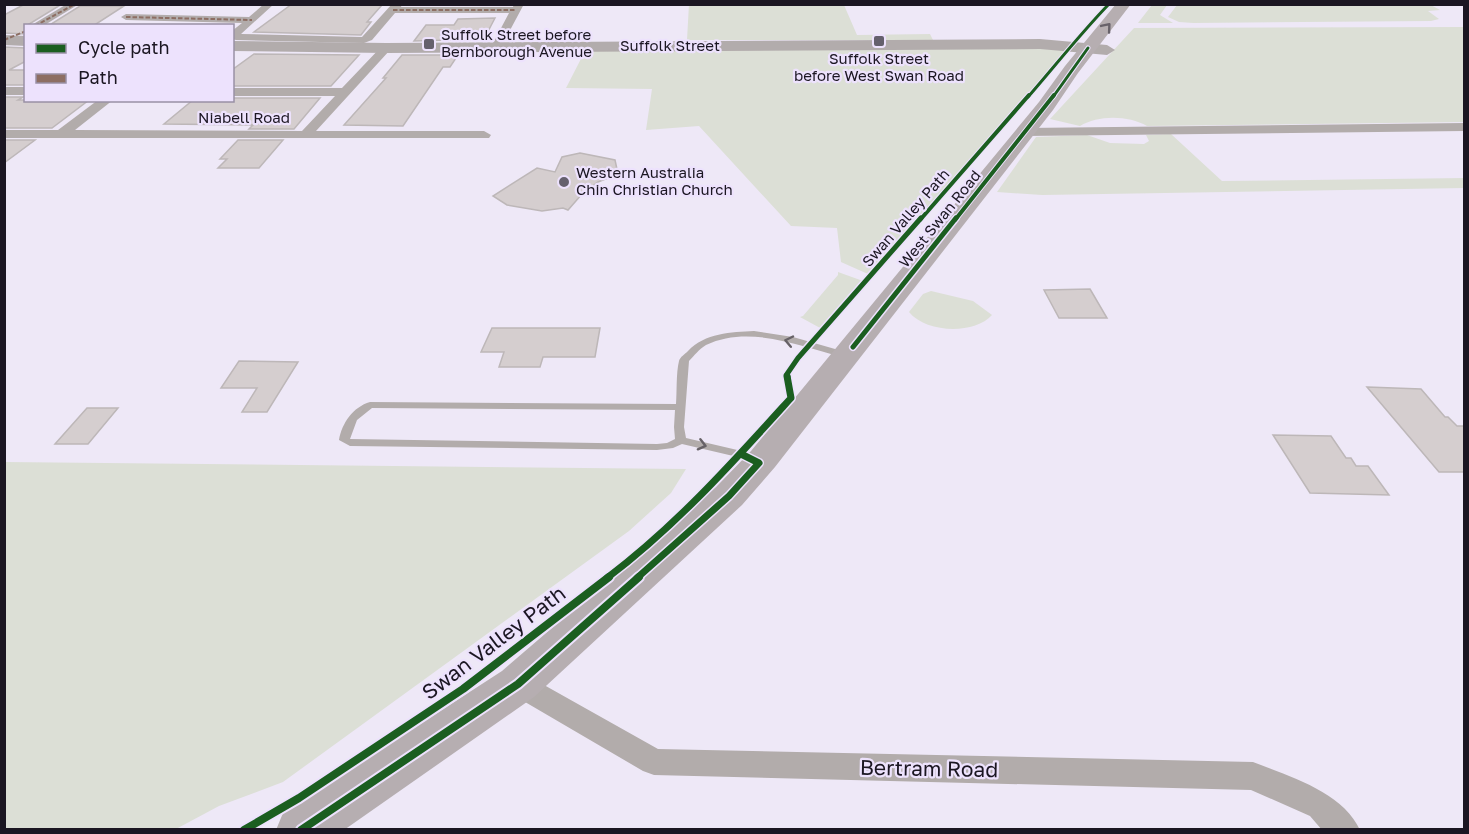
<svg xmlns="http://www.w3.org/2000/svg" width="1469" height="834" font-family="'Golos Text',sans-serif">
  <rect width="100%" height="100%" fill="#eee8f7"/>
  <g fill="#dcdfd6">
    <path d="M 689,4 L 844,5 L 857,35 L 930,34 L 933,40 L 687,40 Z"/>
    <path d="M 1167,5 L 1160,15 L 1173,23 L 1138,23 L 1152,5 Z"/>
    <path d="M 1177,5 L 1429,4 L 1440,10 L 1428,11 L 1439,19 L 1431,21 L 1193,23 L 1179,22 L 1168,17 Z"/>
    <path d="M 1464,27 L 1464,122 L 1147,126 C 1128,115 1098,115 1080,126 L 1050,119 L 1134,28 Z"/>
    <path d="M 1069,48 L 868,274 L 841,262 L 837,228 L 791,226 L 699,126 L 646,130 L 652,89 L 566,88 L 585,51 Z"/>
    <path d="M 1171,134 L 1222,181 L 1464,178 L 1464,188 L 1042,195 L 997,192 L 1036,137 L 1087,135 L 1110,143 L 1144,144 L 1149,141 L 1146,135 Z"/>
    <path d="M 838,272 L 863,281 L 822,329 L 800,317 L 803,316 L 838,275 Z"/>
    <path d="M 931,291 L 973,301 L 992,315 C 974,335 926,333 909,312 L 923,294 Z"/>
    <path d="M 5,462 L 686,469 L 671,493 L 629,531 L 283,782 L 219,806 L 176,829 L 5,830 Z"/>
  </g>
  <g fill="#d5cecf" stroke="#bdb7b8" stroke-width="1.5">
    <path d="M 25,4 L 62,4 L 26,26 L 26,34 L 4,33 L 4,15 Z"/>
    <path d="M 292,4 L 328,5 L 382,5 L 367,22 L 371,22 L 361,35 L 254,32 Z"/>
    <path d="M 80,6 L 124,6 L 93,26 L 48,26 Z"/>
    <path d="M 495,18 L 484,39 L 414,41 L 426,25 L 454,25 L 458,19 Z"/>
    <path d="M 4,47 L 26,48 L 26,61 L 9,70 L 26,70 L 26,85 L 4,85 Z"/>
    <path d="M 254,54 L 359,55 L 331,86 L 232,86 L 232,70 Z"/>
    <path d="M 402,55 L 458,55 L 450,67 L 443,67 L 403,126 L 344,125 L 386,78 L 383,78 Z"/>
    <path d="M 4,97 L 23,97 L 18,100 L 89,100 L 52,128 L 4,128 Z"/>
    <path d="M 232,98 L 320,98 L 294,129 L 249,129 L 253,125 L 164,124 L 193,100 L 232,100 Z"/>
    <path d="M 4,140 L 35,140 L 4,163 Z"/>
    <path d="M 238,140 L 283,140 L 259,168 L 218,168 L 227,159 L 220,159 Z"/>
    <path d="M 580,153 L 615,160 L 618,174 L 598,182 L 582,194 L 568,210 L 563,208 L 542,211 L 507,205 L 493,196 L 537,168 L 555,172 L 562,157 Z"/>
    <path d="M 1090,289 L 1107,318 L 1059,318 L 1044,290 Z"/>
    <path d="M 492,328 L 600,328 L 595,357 L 543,357 L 540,367 L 499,367 L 504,352 L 481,352 Z"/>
    <path d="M 239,361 L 298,362 L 267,412 L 242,412 L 257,388 L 221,388 Z"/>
    <path d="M 1367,387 L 1421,389 L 1445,417 L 1448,417 L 1457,426 L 1464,426 L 1464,472 L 1439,472 Z"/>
    <path d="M 87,408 L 118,408 L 88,444 L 55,444 Z"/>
    <path d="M 1273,435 L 1331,436 L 1346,458 L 1351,458 L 1356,466 L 1368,466 L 1389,495 L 1310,493 Z"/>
  </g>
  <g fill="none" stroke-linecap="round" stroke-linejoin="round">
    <path fill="#b2acab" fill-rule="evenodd" d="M 754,331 L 793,337 L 849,353 L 851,355 L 846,358 C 802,347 750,324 706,345 C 699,349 694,356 689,361 L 684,427 L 686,438 L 763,456 L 765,458 L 759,462 L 682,444 L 673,448 L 657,450 L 350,446 L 339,440 C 342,423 353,407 370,402 L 676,404 C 677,392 676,373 679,361 C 680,357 685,354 688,351 C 705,333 731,332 754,331 ZM 372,408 L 675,410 L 674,427 L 675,439 L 667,443 L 657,444 L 350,439 L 357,420 Z"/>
    <g fill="#b2acab" fill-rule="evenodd">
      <path d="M 67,4 L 79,4 L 43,26 L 30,26 Z"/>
      <path d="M 264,4 L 274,4 L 241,34 L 362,37 L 392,4 L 402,4 L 401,7 L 513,7 L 514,4 L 524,4 L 501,47 L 496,50 L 491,47 L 509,13 L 395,13 L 372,40 L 364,43 L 236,40 L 232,39 L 232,31 L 242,23 L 126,20 L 121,17 L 126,14 L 249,17 Z"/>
      <path d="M 386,45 L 390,46 L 390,50 L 316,131 L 484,131 L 491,135 L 489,138 L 4,138 L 4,130 L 58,130 L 98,100 L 113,100 L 75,130 L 302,131 L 335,96 L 232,96 L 232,88 L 342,88 L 382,46 Z"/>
      <rect x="4" y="87" width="22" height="8"/>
      <path d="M 1464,123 L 1464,131 L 1025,136 L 1018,132 L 1025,128 Z"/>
      <path d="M 518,672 L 528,676 L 658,749 L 1253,762 C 1289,776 1343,792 1360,830 L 1322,830 L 1310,816 L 1251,790 L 654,775 L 643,771 L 508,692 L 504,684 L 508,676 Z"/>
    </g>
    <g fill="#b2acac" fill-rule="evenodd">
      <path d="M 4,35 L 26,36 L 26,46 L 4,45 Z"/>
      <path d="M 1040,39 L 1107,45 L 1115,50 L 1107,55 L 1040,49 L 386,53 L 232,51 L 232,41 L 386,43 Z"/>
    </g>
    <path fill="#b6aeb1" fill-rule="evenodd" d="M 1116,4 L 1131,4 L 1078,73 L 1053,110 L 775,467 L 742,505 L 534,697 L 344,830 L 276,830 L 283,813 L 502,671 L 716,487 L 751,451 L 1039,102 L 1065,66 Z"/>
    <g stroke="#8d6e63" stroke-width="2" stroke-dasharray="4.5 2" stroke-linecap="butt">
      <path d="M 393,10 L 516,10"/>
      <path d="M 126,17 L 252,20"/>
      <path d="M 35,26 L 75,4"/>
      <path d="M 4,40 L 26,31"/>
    </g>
    <g stroke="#ede2fd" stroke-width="5">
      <g id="cycleway-far4">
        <path d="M 1028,97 C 1055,66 1080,34 1109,4"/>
        <path d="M 1053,97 L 1088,48"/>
      </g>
    </g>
    <g stroke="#ede2fd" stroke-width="6">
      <g id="cycleway-far3">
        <path d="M 920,220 L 1029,95"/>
        <path d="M 955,220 L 1054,95"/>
      </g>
    </g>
    <g stroke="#ede2fd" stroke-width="8">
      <g id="cycleway-far2">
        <path d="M 853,347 L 956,218"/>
        <path d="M 788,377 L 787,374 L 798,358 L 921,218"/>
      </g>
    </g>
    <g stroke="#ede2fd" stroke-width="10">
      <g id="cycleway-far1">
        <path d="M 607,578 C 677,525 733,462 791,398 L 787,376"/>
        <path d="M 637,578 L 729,496 L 759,463 L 741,454"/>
      </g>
    </g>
    <g stroke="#ede2fd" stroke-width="12">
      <g id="cycleway">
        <path d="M 244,830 L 299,798 L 463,689 L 609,577"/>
        <path d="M 301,830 L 518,684 L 639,577"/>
      </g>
    </g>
    <use href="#cycleway-far4" stroke="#1b5e20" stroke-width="3"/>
    <use href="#cycleway-far3" stroke="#1b5e20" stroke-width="4"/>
    <use href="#cycleway-far2" stroke="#1b5e20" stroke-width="5"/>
    <use href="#cycleway-far1" stroke="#1b5e20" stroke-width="7"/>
    <use href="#cycleway" stroke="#1b5e20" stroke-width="8"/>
  </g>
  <defs><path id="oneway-chevron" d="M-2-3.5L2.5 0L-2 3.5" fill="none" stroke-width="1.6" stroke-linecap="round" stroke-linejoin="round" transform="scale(1.5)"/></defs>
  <use stroke="#68626a" href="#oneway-chevron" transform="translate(1107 27) rotate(-50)"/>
  <g stroke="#666166">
    <use href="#oneway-chevron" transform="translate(789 341) rotate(-168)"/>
    <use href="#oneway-chevron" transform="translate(702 445) rotate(14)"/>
  </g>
  <g fill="#65606d" stroke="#ede2fd" stroke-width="2">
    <rect x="873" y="35" width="12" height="12" rx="3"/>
    <rect x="423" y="38" width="12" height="12" rx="3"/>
    <circle cx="564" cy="182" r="6"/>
  </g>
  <g text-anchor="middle" stroke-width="4.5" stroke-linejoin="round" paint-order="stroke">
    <g font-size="15" fill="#1b1622" stroke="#ede2fd" text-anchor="start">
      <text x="441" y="40">Suffolk Street before<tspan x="441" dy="17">Bernborough Avenue</tspan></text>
      <text x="879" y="64" text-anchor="middle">Suffolk Street<tspan x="879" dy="17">before West Swan Road</tspan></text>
      <text x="576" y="178">Western Australia<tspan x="576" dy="17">Chin Christian Church</tspan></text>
    </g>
    <g font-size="15" fill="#1b1622" stroke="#ede2fd">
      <text x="670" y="51">Suffolk Street</text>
      <text x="244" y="123">Niabell Road</text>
      <text transform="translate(906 218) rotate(-49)" y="5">Swan Valley Path</text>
      <text transform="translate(940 219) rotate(-51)" y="5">West Swan Road</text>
    </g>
    <g font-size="21" fill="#1b1622" stroke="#ede2fd">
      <text transform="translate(494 643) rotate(-37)" y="7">Swan Valley Path</text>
      <text transform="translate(929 769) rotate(1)" y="7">Bertram Road</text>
    </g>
  </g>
  <rect width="1469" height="834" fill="none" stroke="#1b1622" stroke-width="12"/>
  <rect x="24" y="24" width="210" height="78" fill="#ede2fd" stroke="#9990a5" stroke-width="1.5"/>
  <rect x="36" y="44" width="30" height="9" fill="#1b5e20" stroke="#9990a5" stroke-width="1.5"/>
  <text x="78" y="54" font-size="18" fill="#1b1622">Cycle path</text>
  <rect x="36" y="74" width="30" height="9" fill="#8d6e63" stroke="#9990a5" stroke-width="1.5"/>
  <text x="78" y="84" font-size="18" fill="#1b1622">Path</text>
</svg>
